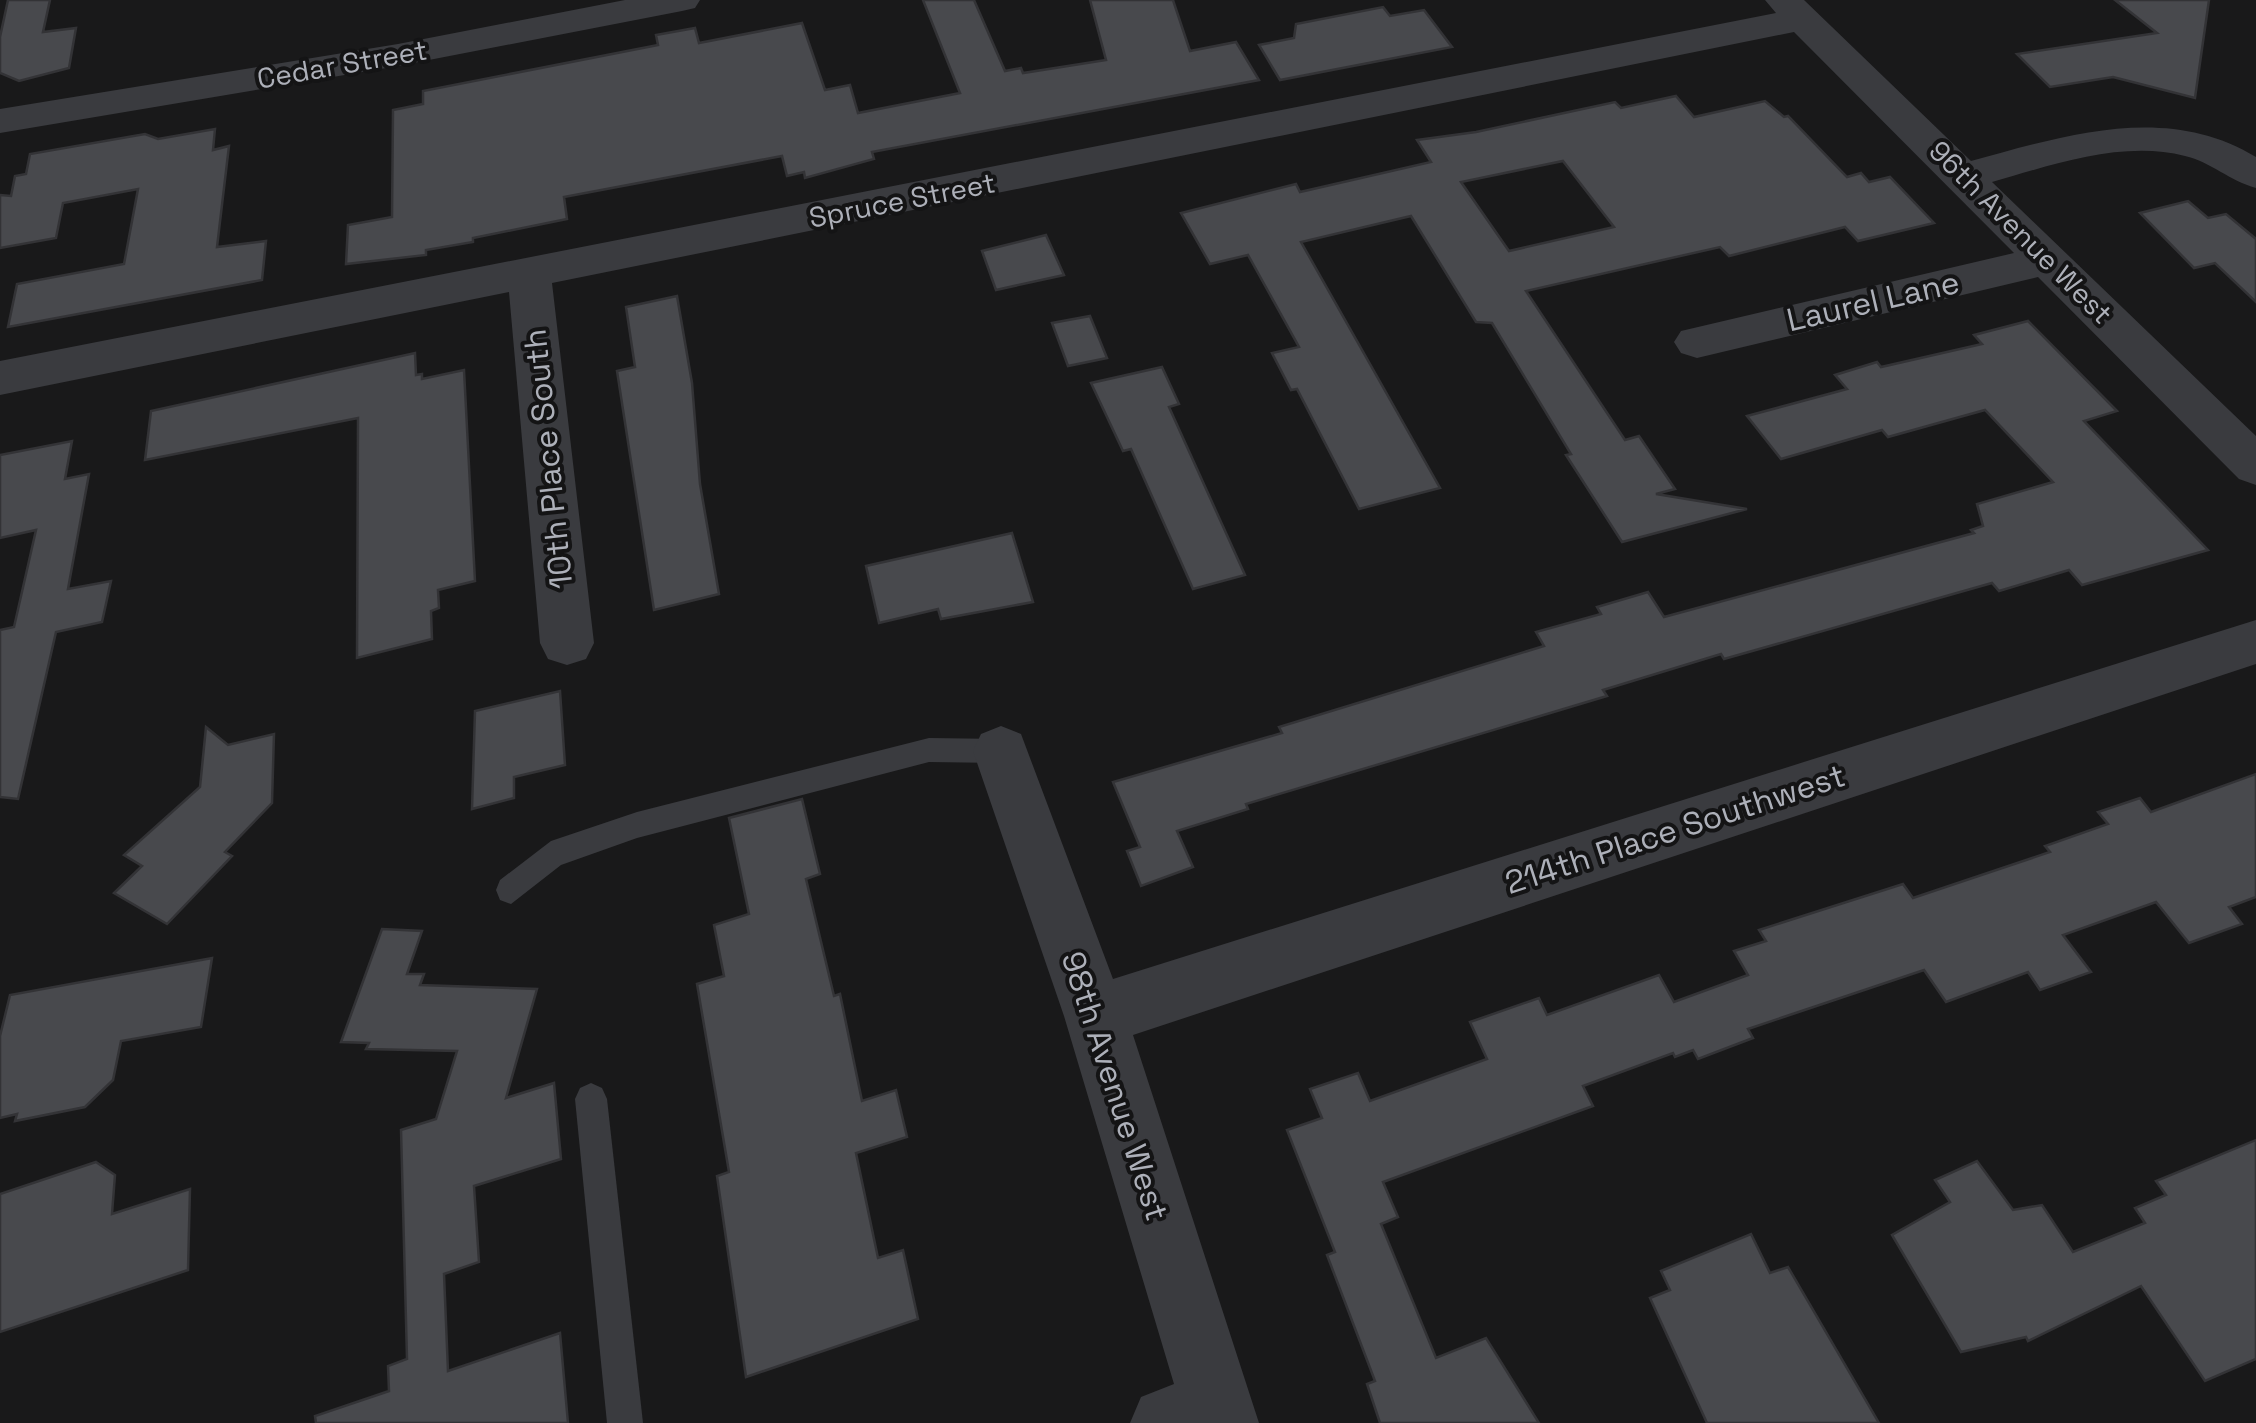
<svg xmlns="http://www.w3.org/2000/svg" width="2256" height="1423" font-family="'Space Grotesk',sans-serif">
  <rect width="100%" height="100%" fill="#19191a"/>
  <g fill="#48494d" stroke="#333336" stroke-width="2.5" fill-rule="evenodd">
    <path d="M 8,0 L 50,0 L 43,32 L 76,28 L 69,68 L 19,81 L 0,73 L 0,37 Z"/>
    <path d="M 923,0 L 974,0 L 1005,71 L 1021,68 L 1023,73 L 1106,60 L 1090,0 L 1173,0 L 1190,51 L 1236,42 L 1259,80 L 872,152 L 874,159 L 805,178 L 804,172 L 787,176 L 782,156 L 564,197 L 567,219 L 473,238 L 473,242 L 426,250 L 426,255 L 346,264 L 348,225 L 392,217 L 393,110 L 423,104 L 423,91 L 658,45 L 656,35 L 695,28 L 699,43 L 802,23 L 825,90 L 850,85 L 858,113 L 960,93 Z"/>
    <path d="M 2115,0 L 2209,0 L 2195,98 L 2113,77 L 2050,87 L 2017,54 L 2157,33 Z"/>
    <path d="M 1383,7 L 1390,16 L 1424,10 L 1452,47 L 1280,80 L 1259,45 L 1294,38 L 1296,24 Z"/>
    <path d="M 1676,96 L 1694,117 L 1765,101 L 1784,117 L 1788,116 L 1847,177 L 1861,173 L 1869,182 L 1890,177 L 1934,223 L 1858,241 L 1845,227 L 1729,256 L 1720,247 L 1526,291 L 1625,440 L 1639,436 L 1675,489 L 1656,494 L 1747,509 L 1622,542 L 1566,455 L 1571,454 L 1492,323 L 1476,322 L 1411,216 L 1301,242 L 1440,488 L 1359,509 L 1297,389 L 1291,390 L 1272,353 L 1299,347 L 1248,255 L 1210,264 L 1181,213 L 1296,184 L 1300,192 L 1431,162 L 1417,140 L 1476,132 L 1615,102 L 1621,108 ZM 1563,161 L 1614,227 L 1509,251 L 1461,182 Z"/>
    <path d="M 215,129 L 213,150 L 229,146 L 217,247 L 266,241 L 262,280 L 8,327 L 17,284 L 124,264 L 138,189 L 63,203 L 56,238 L 0,248 L 0,195 L 11,196 L 15,176 L 26,174 L 30,154 L 145,134 L 158,139 Z"/>
    <path d="M 2188,201 L 2208,218 L 2226,214 L 2256,239 L 2256,302 L 2215,263 L 2194,268 L 2140,213 Z"/>
    <path d="M 1046,235 L 1064,275 L 996,290 L 982,251 Z"/>
    <path d="M 677,296 L 692,383 L 700,484 L 719,594 L 654,610 L 617,371 L 635,367 L 626,307 Z"/>
    <path d="M 1090,316 L 1107,358 L 1068,366 L 1052,323 Z"/>
    <path d="M 2028,321 L 2117,411 L 2084,421 L 2208,550 L 2082,585 L 2069,570 L 1999,591 L 1992,583 L 1724,659 L 1721,654 L 1603,690 L 1607,696 L 1246,804 L 1248,809 L 1177,831 L 1193,867 L 1141,886 L 1127,851 L 1140,847 L 1113,782 L 1282,733 L 1279,727 L 1544,646 L 1536,632 L 1601,614 L 1597,607 L 1648,592 L 1664,617 L 1974,533 L 1971,530 L 1983,526 L 1977,504 L 2053,482 L 1985,410 L 1888,437 L 1882,430 L 1781,459 L 1747,416 L 1847,389 L 1835,375 L 1877,362 L 1881,367 L 1982,344 L 1974,335 Z"/>
    <path d="M 415,353 L 416,375 L 422,374 L 422,379 L 464,370 L 475,581 L 438,590 L 439,608 L 431,611 L 432,639 L 357,658 L 358,418 L 145,460 L 151,411 Z"/>
    <path d="M 1162,367 L 1179,404 L 1169,407 L 1245,575 L 1193,589 L 1131,449 L 1123,451 L 1091,383 Z"/>
    <path d="M 72,441 L 65,479 L 89,474 L 68,589 L 111,581 L 102,622 L 56,632 L 18,799 L 0,797 L 0,630 L 14,627 L 36,530 L 0,538 L 0,455 Z"/>
    <path d="M 1012,533 L 1033,602 L 941,619 L 938,609 L 879,623 L 866,566 Z"/>
    <path d="M 560,691 L 565,765 L 514,777 L 514,798 L 472,809 L 475,711 Z"/>
    <path d="M 206,727 L 228,745 L 274,734 L 272,803 L 225,852 L 232,856 L 167,924 L 114,893 L 142,866 L 124,855 L 200,787 Z"/>
    <path d="M 2256,774 L 2256,897 L 2229,907 L 2242,924 L 2189,943 L 2156,902 L 2063,935 L 2091,972 L 2040,990 L 2028,972 L 1946,1002 L 1924,970 L 1748,1029 L 1753,1038 L 1698,1059 L 1693,1050 L 1675,1057 L 1673,1053 L 1583,1086 L 1593,1106 L 1383,1182 L 1398,1217 L 1381,1224 L 1436,1358 L 1486,1338 L 1539,1423 L 1380,1423 L 1367,1384 L 1375,1381 L 1327,1255 L 1335,1252 L 1287,1130 L 1322,1118 L 1310,1089 L 1358,1073 L 1370,1101 L 1487,1059 L 1470,1022 L 1539,998 L 1547,1015 L 1659,975 L 1674,1002 L 1748,975 L 1734,951 L 1766,941 L 1759,930 L 1903,884 L 1913,898 L 2050,852 L 2045,846 L 2108,824 L 2098,812 L 2140,798 L 2151,812 Z"/>
    <path d="M 802,799 L 820,874 L 806,879 L 834,996 L 840,994 L 862,1101 L 896,1090 L 907,1137 L 856,1153 L 878,1258 L 903,1250 L 918,1319 L 746,1377 L 717,1176 L 729,1172 L 697,984 L 724,976 L 714,925 L 749,914 L 729,818 Z"/>
    <path d="M 382,929 L 422,931 L 407,974 L 424,974 L 420,985 L 537,989 L 506,1098 L 554,1083 L 561,1159 L 474,1186 L 479,1262 L 444,1274 L 448,1371 L 560,1333 L 568,1423 L 316,1423 L 315,1416 L 389,1391 L 388,1366 L 407,1359 L 401,1130 L 436,1119 L 457,1051 L 366,1049 L 369,1043 L 341,1042 Z"/>
    <path d="M 212,958 L 201,1027 L 121,1041 L 113,1080 L 85,1107 L 15,1121 L 17,1114 L 0,1118 L 0,1036 L 10,995 Z"/>
    <path d="M 2256,1140 L 2256,1359 L 2205,1381 L 2141,1286 L 2028,1341 L 2026,1337 L 1961,1352 L 1892,1235 L 1950,1202 L 1935,1180 L 1977,1161 L 2013,1210 L 2042,1205 L 2073,1252 L 2145,1223 L 2135,1208 L 2166,1195 L 2156,1181 Z"/>
    <path d="M 96,1162 L 115,1175 L 112,1214 L 190,1189 L 188,1270 L 0,1332 L 0,1194 Z"/>
    <path d="M 1751,1234 L 1770,1273 L 1788,1267 L 1879,1423 L 1707,1423 L 1650,1298 L 1670,1290 L 1661,1271 Z"/>
  </g>
  <g fill="none" stroke-linecap="round" stroke-linejoin="round">
    <g fill="#3a3b3f" fill-rule="evenodd">
      <path d="M 929,738 L 1001,739 L 1011,742 L 1015,751 L 1011,760 L 1001,763 L 929,762 L 637,838 L 561,865 L 511,904 L 500,900 L 496,890 L 500,880 L 551,841 L 637,812 Z"/>
      <path d="M 591,1083 L 602,1088 L 607,1099 L 643,1423 L 607,1423 L 575,1099 L 580,1088 Z"/>
    </g>
    <g fill="#3a3b3f" fill-rule="evenodd">
      <path d="M 625,0 L 700,0 L 695,8 L 682,11 L 398,66 L 0,133 L 0,109 L 398,44 Z"/>
      <path d="M 1765,0 L 1804,0 L 1971,161 C 2064,136 2166,102 2256,157 L 2256,188 C 2230,181 2211,162 2185,156 C 2122,140 2052,165 1992,182 L 2256,436 L 2256,485 L 2239,479 L 2038,277 L 1697,358 L 1681,353 L 1674,342 L 1681,331 L 2014,253 L 1794,32 L 552,283 L 594,643 L 586,659 L 567,665 L 548,659 L 540,643 L 509,292 L 0,395 L 0,361 L 1776,13 Z"/>
      <path d="M 2256,620 L 2256,664 L 1133,1035 L 1259,1423 L 1130,1423 L 1141,1397 L 1174,1384 L 1064,1016 L 973,751 L 981,734 L 1001,726 L 1021,734 L 1113,979 Z"/>
    </g>
  </g>
  <g text-anchor="middle" stroke-width="8" stroke-linejoin="round" paint-order="stroke">
    <g font-size="28" fill="#adb0b9" stroke="#141415">
      <text transform="translate(342 64) rotate(-10)" y="10">Cedar Street</text>
      <text transform="translate(902 200) rotate(-11)" y="10">Spruce Street</text>
      <text transform="translate(2021 232) rotate(45)" y="10">96th Avenue West</text>
    </g>
    <g font-size="32" fill="#adb0b9" stroke="#141415">
      <text transform="translate(1873 301) rotate(-13)" y="11">Laurel Lane</text>
      <text transform="translate(548 459) rotate(-96)" y="11">10th Place South</text>
      <text transform="translate(1675 829) rotate(-18)" y="11">214th Place Southwest</text>
      <text transform="translate(1115 1086) rotate(72)" y="11">98th Avenue West</text>
    </g>
  </g>
</svg>
